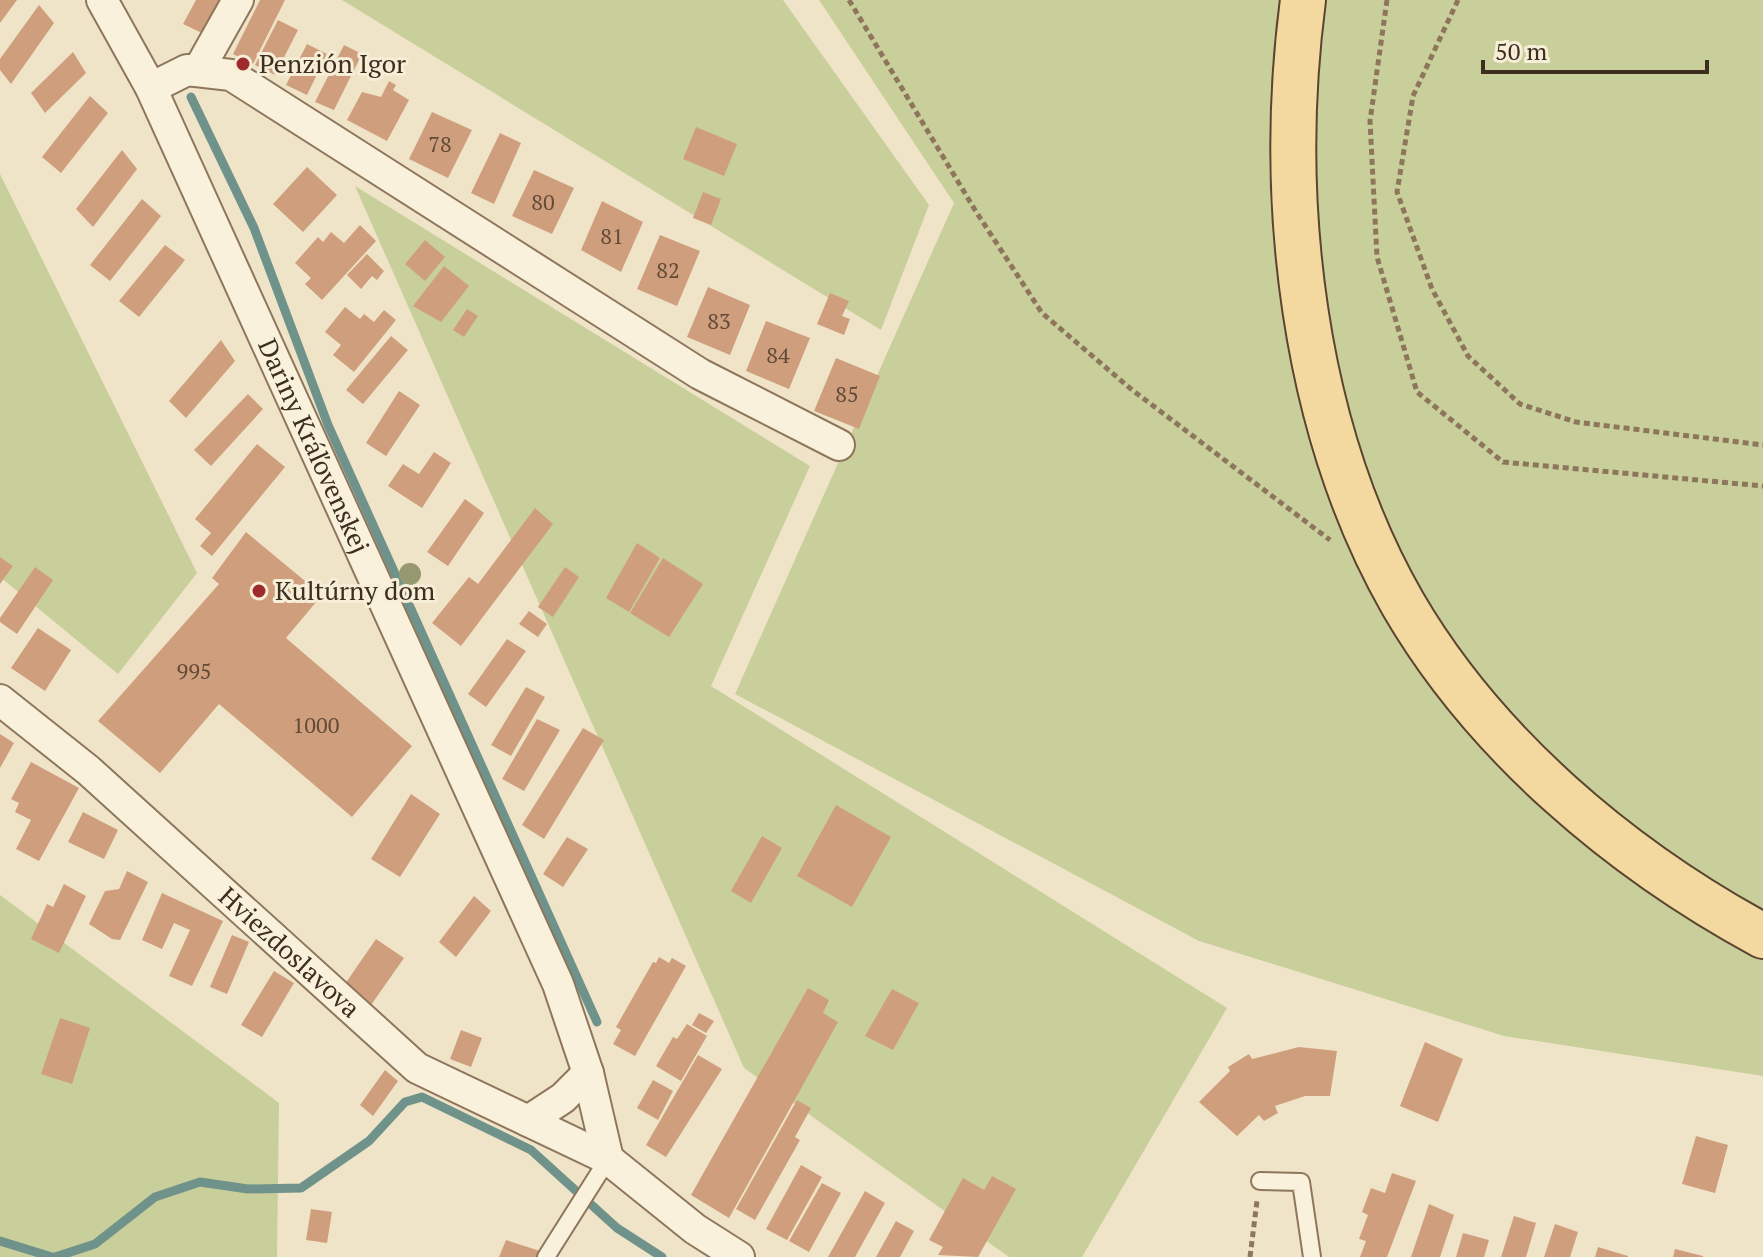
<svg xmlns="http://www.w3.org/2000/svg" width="1763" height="1257" font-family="'PT Serif',serif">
  <rect width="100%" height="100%" fill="#f0e4c8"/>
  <g fill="#c9cf9b">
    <path d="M 342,0 L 783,0 L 929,205 L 881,330 Z"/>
    <path d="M 819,0 L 1763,0 L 1763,1076 L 1504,1036 L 1199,941 L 735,694 L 954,203 Z"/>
    <path d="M 0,174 L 197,573 L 118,674 L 0,577 Z"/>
    <path d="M 355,186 L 810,466 L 711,686 L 1227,1008 L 1082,1257 L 1009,1257 L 744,1068 Z"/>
    <path d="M 0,895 L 279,1103 L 277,1257 L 0,1257 Z"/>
  </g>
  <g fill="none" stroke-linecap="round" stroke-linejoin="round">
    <g stroke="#6f938a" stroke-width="9">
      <path d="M 191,97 L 254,228 L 328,425 L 597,1022"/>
      <path d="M 0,1241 L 52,1257"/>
      <path d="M 55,1257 L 95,1244 L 155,1197 L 200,1182 L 248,1189 L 301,1188 L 369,1141 L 405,1102 L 422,1097 L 531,1150 L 617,1228 L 662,1257"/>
    </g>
  </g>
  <g fill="#cf9f7d">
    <path d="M 0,0 L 17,0 L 0,23 Z"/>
    <path d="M 196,0 L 224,0 L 206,35 L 183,24 Z"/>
    <path d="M 260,0 L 285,0 L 253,64 L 233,54 Z"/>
    <path d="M 39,5 L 54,23 L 11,84 L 0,70 L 0,59 Z"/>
    <path d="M 278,20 L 298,30 L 275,75 L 255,65 Z"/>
    <path d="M 307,44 L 327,54 L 307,95 L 286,85 Z"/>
    <path d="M 344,45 L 362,54 L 334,110 L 315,102 Z"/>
    <path d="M 73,52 L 86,73 L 45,113 L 31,93 Z"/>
    <path d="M 389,81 L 396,85 L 393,90 L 409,100 L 387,141 L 347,120 L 362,92 L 381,97 Z"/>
    <path d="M 90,96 L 108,113 L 61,173 L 42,157 Z"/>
    <path d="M 432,112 L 472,130 L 448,178 L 409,159 Z"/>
    <path d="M 696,127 L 737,144 L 724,176 L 683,159 Z"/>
    <path d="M 500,133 L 521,143 L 494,204 L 471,193 Z"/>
    <path d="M 122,150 L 137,169 L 93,227 L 76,209 Z"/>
    <path d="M 307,167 L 337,195 L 303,232 L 273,204 Z"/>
    <path d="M 534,170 L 574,188 L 552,234 L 512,216 Z"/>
    <path d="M 703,192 L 721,199 L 711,225 L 693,218 Z"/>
    <path d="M 142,199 L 161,216 L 110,281 L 90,265 Z"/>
    <path d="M 602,201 L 643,222 L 621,272 L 581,250 Z"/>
    <path d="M 360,225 L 376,241 L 322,300 L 305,284 L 311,278 L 295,263 L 318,237 L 323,242 L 331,232 L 344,243 Z"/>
    <path d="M 660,235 L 700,251 L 677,306 L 637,289 Z"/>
    <path d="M 425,240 L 445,257 L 425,281 L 405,264 Z"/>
    <path d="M 165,245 L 185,260 L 139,317 L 119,301 Z"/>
    <path d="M 367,254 L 384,271 L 377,280 L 372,276 L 361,289 L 347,275 Z"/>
    <path d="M 444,266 L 469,286 L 441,322 L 413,306 Z"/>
    <path d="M 708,287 L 750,305 L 730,355 L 687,337 Z"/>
    <path d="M 830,293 L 849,301 L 842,316 L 850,319 L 844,335 L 817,324 Z"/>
    <path d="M 345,307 L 360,319 L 364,314 L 374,322 L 384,310 L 396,320 L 354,372 L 333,355 L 341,345 L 325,332 Z"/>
    <path d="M 467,309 L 478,316 L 464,337 L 453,330 Z"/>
    <path d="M 766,321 L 810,338 L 789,389 L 746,371 Z"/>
    <path d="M 391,336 L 408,350 L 363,404 L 346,390 Z"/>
    <path d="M 221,340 L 235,361 L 186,418 L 169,401 Z"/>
    <path d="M 836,358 L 880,376 L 859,429 L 814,411 Z"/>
    <path d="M 399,391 L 420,405 L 386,456 L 366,443 Z"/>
    <path d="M 248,394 L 263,409 L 211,466 L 194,450 Z"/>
    <path d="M 257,444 L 285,467 L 212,556 L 200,546 L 211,533 L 195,519 Z"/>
    <path d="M 434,452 L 451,463 L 422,508 L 388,486 L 403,464 L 419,474 Z"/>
    <path d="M 465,499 L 484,513 L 448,566 L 427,552 Z"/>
    <path d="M 535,508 L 553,524 L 461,646 L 432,623 L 469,577 L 478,584 Z"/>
    <path d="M 246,532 L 322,595 L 286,638 L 412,746 L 352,817 L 219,704 L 160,773 L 98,721 L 219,584 L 212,578 Z"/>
    <path d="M 637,543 L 660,558 L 629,612 L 606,598 Z"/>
    <path d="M 0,557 L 13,566 L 0,584 Z"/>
    <path d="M 663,558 L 703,584 L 669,637 L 630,613 Z"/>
    <path d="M 35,567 L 53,580 L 17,634 L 0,622 L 0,618 Z"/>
    <path d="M 565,567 L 579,577 L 553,617 L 538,607 Z"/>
    <path d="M 529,611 L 547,624 L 538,637 L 519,624 Z"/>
    <path d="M 38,628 L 71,650 L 45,691 L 11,668 Z"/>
    <path d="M 507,639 L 526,651 L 486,707 L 468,694 Z"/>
    <path d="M 526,687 L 545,697 L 511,756 L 491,745 Z"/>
    <path d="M 537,719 L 560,730 L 524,791 L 502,779 Z"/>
    <path d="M 583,728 L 604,740 L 544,839 L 522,825 Z"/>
    <path d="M 0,734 L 14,743 L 0,768 Z"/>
    <path d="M 31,762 L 79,788 L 39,861 L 16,849 L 31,820 L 15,812 L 19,803 L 11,799 Z"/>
    <path d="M 411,794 L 440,814 L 400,877 L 371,859 Z"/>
    <path d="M 836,805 L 891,837 L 852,907 L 797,876 Z"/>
    <path d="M 83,812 L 118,830 L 104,859 L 68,842 Z"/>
    <path d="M 762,836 L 782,848 L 751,903 L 731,891 Z"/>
    <path d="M 567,837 L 588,849 L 563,887 L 543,874 Z"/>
    <path d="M 127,871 L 148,882 L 120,940 L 112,939 L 89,924 L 105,891 L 119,889 Z"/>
    <path d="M 64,884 L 86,896 L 59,953 L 31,939 L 47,904 L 53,907 Z"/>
    <path d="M 162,893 L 223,921 L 192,986 L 169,976 L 190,930 L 174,923 L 162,949 L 142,940 Z"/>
    <path d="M 474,896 L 491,911 L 456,957 L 439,942 Z"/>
    <path d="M 232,935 L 249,942 L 227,994 L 210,987 Z"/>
    <path d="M 376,939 L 404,958 L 371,1005 L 345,984 Z"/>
    <path d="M 659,957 L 669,963 L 672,958 L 686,966 L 635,1056 L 613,1044 L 621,1030 L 616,1027 L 653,962 L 656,963 Z"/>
    <path d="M 274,971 L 294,983 L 262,1037 L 241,1025 Z"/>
    <path d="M 808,988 L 829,1000 L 823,1013 L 838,1022 L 729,1218 L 691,1195 Z"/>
    <path d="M 892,989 L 919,1003 L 893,1050 L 865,1036 Z"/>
    <path d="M 699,1013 L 714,1021 L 706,1033 L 692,1025 Z"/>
    <path d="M 60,1018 L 90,1028 L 72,1084 L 41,1074 Z"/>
    <path d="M 687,1024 L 707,1036 L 681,1081 L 656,1066 L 673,1037 L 677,1039 Z"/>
    <path d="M 461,1030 L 482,1038 L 471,1067 L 450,1059 Z"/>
    <path d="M 1425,1042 L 1463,1059 L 1438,1122 L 1400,1106 Z"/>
    <path d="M 1299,1047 L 1337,1051 L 1330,1096 L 1305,1096 L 1275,1106 L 1278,1113 L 1264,1121 L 1259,1115 L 1237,1136 L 1199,1102 L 1230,1071 L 1228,1067 L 1249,1054 L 1252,1059 Z"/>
    <path d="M 698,1055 L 722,1069 L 666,1157 L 646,1145 Z"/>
    <path d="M 385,1070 L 398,1081 L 373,1116 L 360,1105 Z"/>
    <path d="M 653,1080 L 673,1091 L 658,1120 L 637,1108 Z"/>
    <path d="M 797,1100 L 811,1108 L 795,1137 L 800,1140 L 755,1220 L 736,1209 Z"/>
    <path d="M 1696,1136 L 1728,1145 L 1715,1193 L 1682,1184 Z"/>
    <path d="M 801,1165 L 822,1177 L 787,1240 L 766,1229 Z"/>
    <path d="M 1392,1173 L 1416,1181 L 1387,1257 L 1360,1257 L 1366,1241 L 1359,1239 L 1368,1215 L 1362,1212 L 1371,1188 L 1385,1193 Z"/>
    <path d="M 992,1176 L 1016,1189 L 978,1257 L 938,1255 L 943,1247 L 929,1240 L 963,1178 L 984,1190 Z"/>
    <path d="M 822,1183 L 841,1193 L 809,1252 L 789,1241 Z"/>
    <path d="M 865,1191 L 885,1203 L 855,1257 L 828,1257 Z"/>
    <path d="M 1429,1204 L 1454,1215 L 1440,1257 L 1411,1257 Z"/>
    <path d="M 311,1209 L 332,1212 L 327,1243 L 306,1240 Z"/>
    <path d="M 1514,1216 L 1536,1223 L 1526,1257 L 1501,1257 Z"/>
    <path d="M 896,1221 L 914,1231 L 900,1257 L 876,1257 Z"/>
    <path d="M 1555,1224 L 1578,1232 L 1570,1257 L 1544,1257 Z"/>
    <path d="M 1463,1233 L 1489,1240 L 1484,1257 L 1456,1257 Z"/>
    <path d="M 506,1240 L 540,1251 L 538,1257 L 499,1257 Z"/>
    <path d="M 1598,1247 L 1628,1256 L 1628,1257 L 1595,1257 Z"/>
    <path d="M 1675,1249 L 1703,1256 L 1703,1257 L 1673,1257 Z"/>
  </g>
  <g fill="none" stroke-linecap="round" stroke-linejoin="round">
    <g stroke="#8d765c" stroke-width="20">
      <g id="lane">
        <path d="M 1260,1181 L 1301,1182 L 1312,1257"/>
        <path d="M 546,1257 L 608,1159"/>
      </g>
    </g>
    <g stroke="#8d765c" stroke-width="34">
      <g id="street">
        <path id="s1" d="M 102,0 L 151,88 L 558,984 L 588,1073 L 608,1159"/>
        <path d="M 198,71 L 238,0"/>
        <path d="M 151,88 L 187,70 L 231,75 L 700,374 L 839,445"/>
        <path id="s2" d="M 0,700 L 88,770 L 417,1068 L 608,1159 L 695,1229 L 739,1257"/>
        <path d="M 528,1121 L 563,1098 L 588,1073"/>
      </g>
    </g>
    <g stroke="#5b4430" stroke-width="48">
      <path id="primary" d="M 1303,0 C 1277,198 1302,428 1403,604 C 1485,745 1621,859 1763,936"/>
    </g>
    <g stroke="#8d765c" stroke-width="5" stroke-dasharray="6 4" stroke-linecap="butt">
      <path d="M 849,0 L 975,210 L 1042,313 L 1131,389 L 1330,540"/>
      <path d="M 1387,0 L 1370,121 L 1377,257 L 1417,392 L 1503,462 L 1763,486"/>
      <path d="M 1458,0 L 1413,96 L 1397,192 L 1432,289 L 1468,356 L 1520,404 L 1576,422 L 1763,445"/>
      <path d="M 1250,1257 L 1257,1201"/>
    </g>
    <use href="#lane" stroke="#faf1dc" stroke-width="16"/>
    <use href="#street" stroke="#faf1dc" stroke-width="30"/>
    <use href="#primary" stroke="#f3d9a0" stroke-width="44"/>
  </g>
  <circle fill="#96986f" cx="410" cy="574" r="11"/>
  <g fill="#9e2a2b" stroke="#f7eed8" stroke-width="3">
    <circle cx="243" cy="64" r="8"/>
    <circle cx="259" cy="591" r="8"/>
  </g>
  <g text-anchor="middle" stroke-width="6" stroke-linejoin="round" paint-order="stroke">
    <g font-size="22" fill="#624a37">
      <text x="440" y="152">78</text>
      <text x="543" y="210">80</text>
      <text x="612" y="244">81</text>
      <text x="668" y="278">82</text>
      <text x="719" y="329">83</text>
      <text x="778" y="363">84</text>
      <text x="847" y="402">85</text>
      <text x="194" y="679">995</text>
      <text x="316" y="733">1000</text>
    </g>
    <g font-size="26" fill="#3d2e20" stroke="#f7eed8" text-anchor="start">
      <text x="259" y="73">Penzión Igor</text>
      <text x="275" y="600">Kultúrny dom</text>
    </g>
    <g font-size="26" fill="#3d2e20" stroke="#f7eed8">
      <text dy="9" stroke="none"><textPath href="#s1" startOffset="494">Dariny Kráľovenskej</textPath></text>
      <text dy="9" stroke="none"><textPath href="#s2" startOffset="384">Hviezdoslavova</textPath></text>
    </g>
  </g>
  <path d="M1483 60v12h224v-12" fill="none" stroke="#3d2e20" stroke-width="4"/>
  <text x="1495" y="60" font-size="24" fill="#3d2e20" stroke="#f7eed8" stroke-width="6" paint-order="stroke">50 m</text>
</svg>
